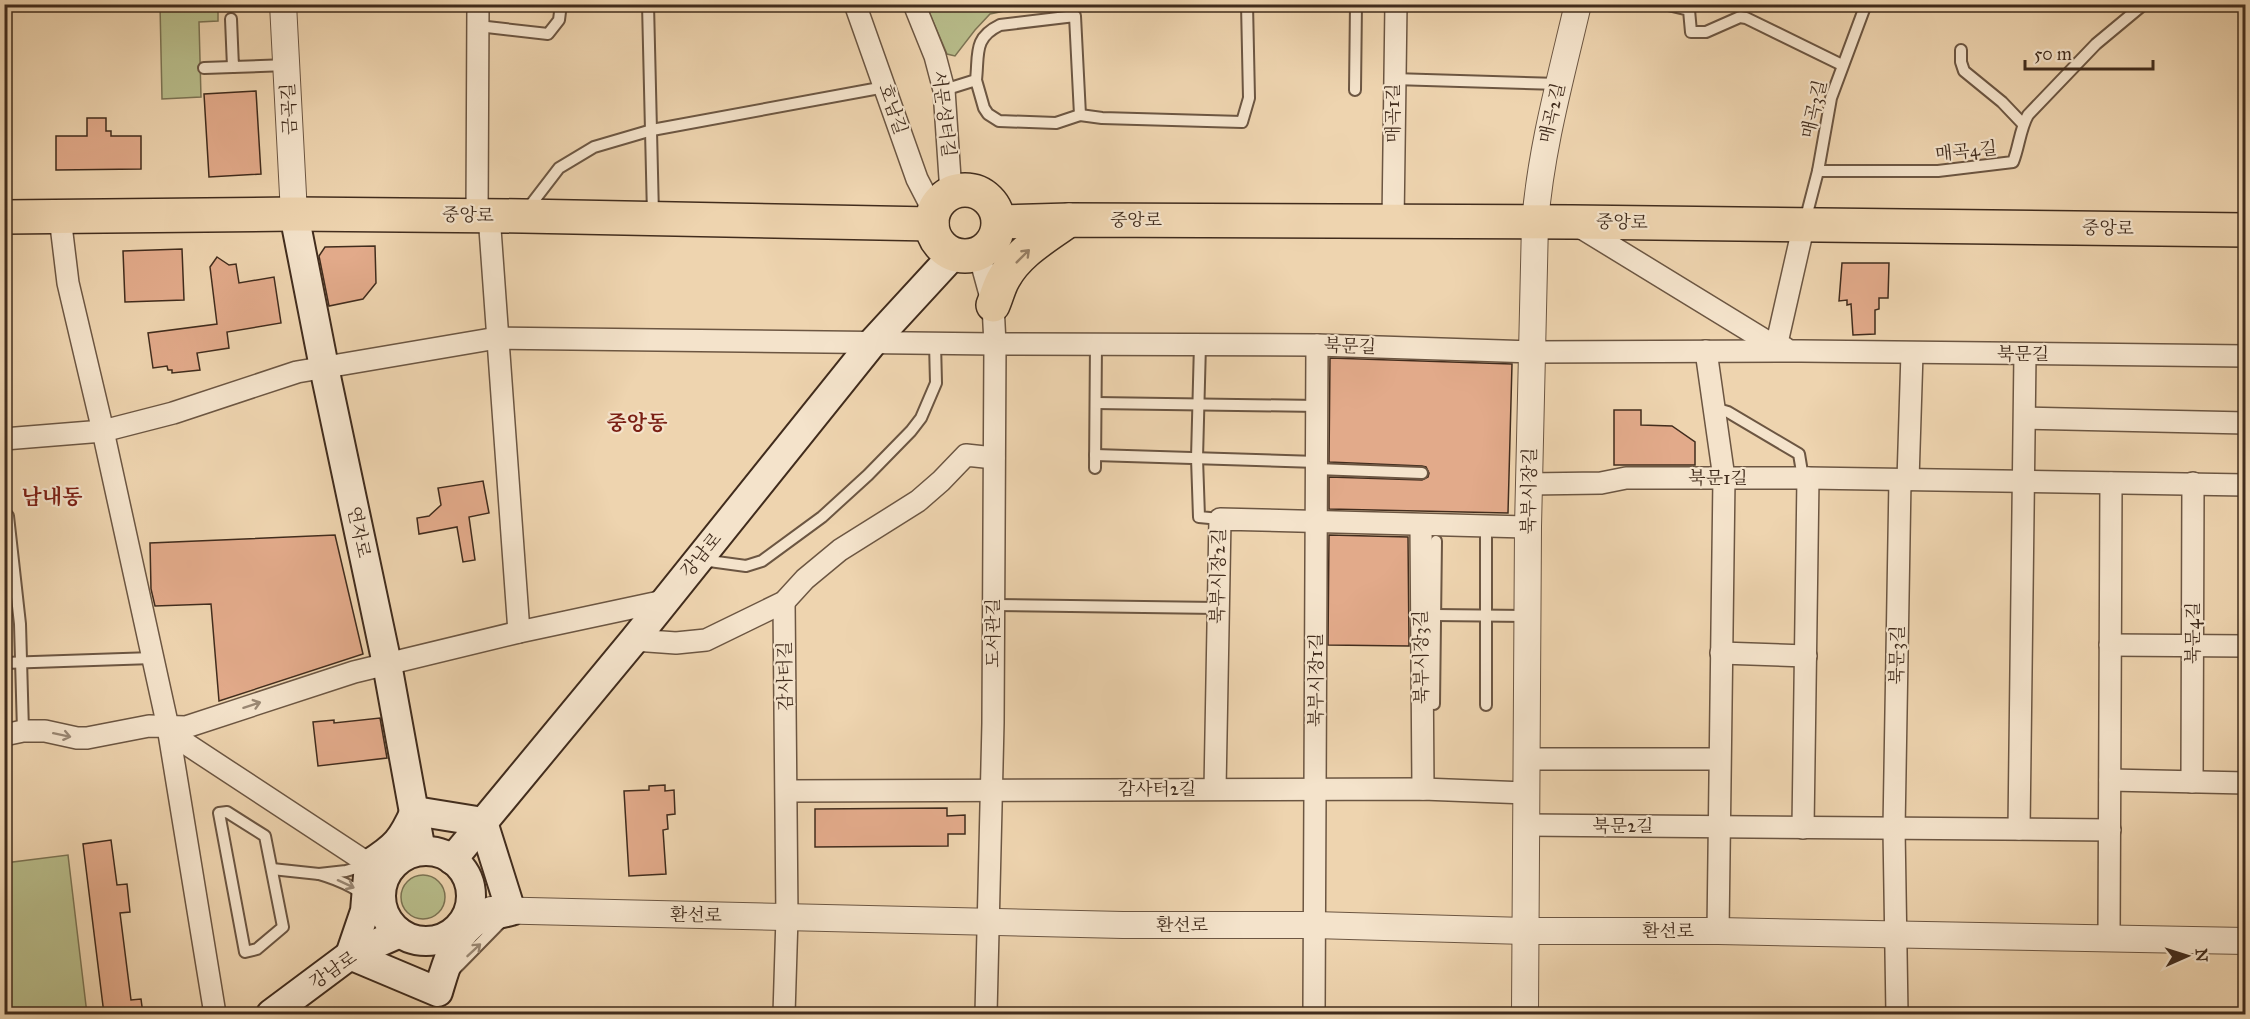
<svg xmlns="http://www.w3.org/2000/svg" width="2250" height="1019" font-family="'IM FELL Great Primer','Noto Serif KR',serif">
  <rect width="100%" height="100%" fill="#eed4af"/>
  <filter id="stains"><feTurbulence type="fractalNoise" baseFrequency=".00333" numOctaves="4"/><feColorMatrix values="0 0 0 0 .2 0 0 0 0 .09 0 0 0 0 .02 0 0 0 .5 -.17"/></filter>
  <radialGradient id="worn" r=".72"><stop offset=".6" stop-color="#630" stop-opacity="0"/><stop offset="1" stop-color="#630" stop-opacity=".3"/></radialGradient>
  <g fill="#b8bd8b" stroke="#7c7454" stroke-width="1.5">
    <path d="M 160,5 L 218,5 L 218,21 L 199,22 L 201,97 L 162,99 Z"/>
    <path d="M 926,5 L 1033,5 L 990,14 L 975,30 L 955,56 L 947,54 Z"/>
    <path d="M 68,855 L 87,1014 L 5,1014 L 5,863 Z"/>
    <circle cx="423" cy="897" r="22"/>
  </g>
  <g fill="#e2aa8a" stroke="#412c1d" stroke-width="1.5">
    <path d="M 256,91 L 261,174 L 209,177 L 204,94 Z"/>
    <path d="M 87,118 L 106,118 L 106,131 L 111,131 L 111,136 L 141,136 L 141,169 L 56,170 L 56,136 L 87,136 Z"/>
    <path d="M 375,246 L 376,283 L 363,299 L 329,306 L 319,256 L 325,247 Z"/>
    <path d="M 182,249 L 184,300 L 125,302 L 123,251 Z"/>
    <path d="M 217,257 L 229,265 L 236,264 L 239,283 L 274,277 L 281,323 L 227,332 L 229,348 L 197,353 L 200,370 L 172,373 L 172,370 L 168,370 L 167,366 L 153,368 L 148,333 L 217,324 L 210,267 Z"/>
    <path d="M 1842,263 L 1889,263 L 1888,298 L 1879,298 L 1879,309 L 1875,310 L 1875,334 L 1853,335 L 1851,304 L 1847,305 L 1847,300 L 1839,301 Z"/>
    <path d="M 1330,358 L 1512,364 L 1508,513 L 1329,509 L 1329,477 L 1422,480 L 1428,477 L 1429,473 L 1426,467 L 1422,466 L 1329,462 Z"/>
    <path d="M 1614,410 L 1641,410 L 1641,425 L 1672,426 L 1695,442 L 1695,465 L 1614,465 Z"/>
    <path d="M 483,481 L 489,513 L 469,517 L 475,560 L 463,562 L 457,527 L 419,534 L 417,518 L 429,516 L 441,505 L 438,488 Z"/>
    <path d="M 335,535 L 363,654 L 219,701 L 211,604 L 155,606 L 151,589 L 150,543 Z"/>
    <path d="M 1329,535 L 1408,537 L 1409,646 L 1328,645 Z"/>
    <path d="M 380,718 L 387,758 L 318,766 L 313,722 L 334,720 L 334,723 Z"/>
    <path d="M 665,785 L 665,791 L 674,790 L 675,814 L 667,815 L 668,829 L 663,830 L 666,874 L 629,876 L 624,791 L 649,790 L 649,786 Z"/>
    <path d="M 947,808 L 947,816 L 965,815 L 965,834 L 948,834 L 948,846 L 815,847 L 815,809 Z"/>
    <path d="M 111,840 L 117,885 L 127,884 L 130,912 L 120,913 L 131,1000 L 141,999 L 143,1014 L 104,1014 L 83,844 Z"/>
  </g>
  <g fill="none" stroke-linecap="round" stroke-linejoin="round">
    <g stroke="#6c5642" stroke-width="14">
      <g id="service">
        <path d="M 648,4 L 653,215"/>
        <path d="M 1664,4 L 1689,10 L 1691,32 L 1706,32 L 1740,17 L 1746,18 L 1842,65"/>
        <path d="M 231,19 L 233,67 L 287,65"/>
        <path d="M 478,26 L 548,34 L 559,20 L 561,4"/>
        <path d="M 1961,50 L 1961,62 L 1964,71 L 2002,102 L 2023,124"/>
        <path d="M 204,68 L 233,67"/>
        <path d="M 1393,79 L 1559,84"/>
        <path d="M 944,90 L 976,80 L 984,108 L 988,114 L 999,121 L 1056,123 L 1080,115 L 1075,16 L 1000,25 C 973,38 979,54 976,80"/>
        <path d="M 1355,90 L 1356,4"/>
        <path d="M 1080,115 L 1102,118 L 1242,122 L 1249,98 L 1247,4"/>
        <path d="M 1818,171 L 1938,171 L 2013,162 C 2019,147 2020,129 2028,115 L 2096,44 L 2144,4"/>
        <path d="M 526,211 L 559,168 L 594,147 L 652,130 L 885,87"/>
        <path d="M 1805,221 L 1818,171 L 1831,98 L 1866,4"/>
        <path d="M 1200,344 L 1197,458 L 1199,517 L 1220,519"/>
        <path d="M 1096,403 L 1318,406"/>
        <path d="M 1714,408 L 1728,412 L 1799,454 L 1803,478"/>
        <path d="M 1095,455 L 1317,462"/>
        <path d="M 1095,468 L 1096,343"/>
        <path d="M 1317,469 L 1422,473"/>
        <path d="M 4,512 L 8,516 L 20,624 L 23,731"/>
        <path d="M 1486,526 L 1486,705"/>
        <path d="M 702,560 L 746,566 L 762,561 L 822,517 L 868,475 L 911,431 L 921,418 L 936,383 L 935,343"/>
        <path d="M 993,605 L 1217,608"/>
        <path d="M 1435,615 L 1528,616"/>
        <path d="M 4,663 L 153,658"/>
        <path d="M 1434,704 L 1436,541"/>
        <path d="M 227,812 L 265,836 L 283,927 L 257,949 L 245,952 L 219,813 Z"/>
        <path d="M 366,865 L 346,871 L 319,874 C 347,882 359,891 383,908"/>
        <path d="M 272,869 L 319,874"/>
        <path d="M 454,970 L 502,921"/>
      </g>
    </g>
    <g stroke="#6c5642" stroke-width="24">
      <g id="minor">
        <path d="M 855,4 L 917,179 L 934,212"/>
        <path d="M 914,4 L 935,56 L 944,90 L 951,193"/>
        <path d="M 477,215 L 478,4"/>
        <path d="M 489,215 L 519,632"/>
        <path d="M 60,217 L 68,283 L 103,431 L 168,727 L 215,1014"/>
        <path d="M 1393,222 L 1396,4"/>
        <path d="M 1575,224 L 1776,347 L 1785,348"/>
        <path d="M 979,254 L 993,305 L 995,344 L 993,723 L 986,1014"/>
        <path d="M 1776,347 L 1804,224"/>
        <path d="M 1706,351 L 1724,478 L 1718,931"/>
        <path d="M 2025,418 L 2246,423"/>
        <path d="M 4,439 L 103,431 L 173,413 L 297,372 L 497,338 L 995,344 L 1317,345 L 1533,352 L 1801,351 L 2246,356"/>
        <path d="M 1908,480 L 1912,353"/>
        <path d="M 1529,484 L 1601,483 L 1626,478 L 1808,478 L 2246,485"/>
        <path d="M 1421,525 L 1423,789"/>
        <path d="M 784,602 L 787,917 L 784,1014"/>
        <path d="M 634,640 L 676,643 L 706,640 L 784,602 L 805,579 L 840,550 L 918,501 L 941,481 L 966,455 L 994,458"/>
        <path d="M 2110,645 L 2246,646"/>
        <path d="M 1721,653 L 1806,656"/>
        <path d="M 168,727 L 185,743 L 369,864 L 384,879"/>
        <path d="M 4,735 L 23,731 L 45,731 L 77,738 L 87,738 L 149,726 L 186,727 L 354,672 L 519,632 L 664,601"/>
        <path d="M 1527,759 L 1719,759"/>
        <path d="M 2110,780 L 2246,783"/>
        <path d="M 2192,782 L 2193,483"/>
        <path d="M 1215,789 L 1220,519 L 1528,527"/>
        <path d="M 787,791 L 1423,789 L 1527,793"/>
        <path d="M 1527,825 L 2110,830"/>
        <path d="M 1803,828 L 1808,478"/>
        <path d="M 2019,829 L 2025,354"/>
        <path d="M 2109,938 L 2111,483"/>
        <path d="M 1314,1014 L 1317,345"/>
        <path d="M 1897,1014 L 1894,829 L 1900,480"/>
      </g>
    </g>
    <g stroke="#6c5642" stroke-width="28">
      <g id="tertiary">
        <path d="M 283,4 L 294,214"/>
        <path d="M 491,910 L 1123,925 L 1314,925 L 1525,931 L 1718,931 L 2246,941"/>
        <path d="M 1525,1014 L 1528,527 L 1535,223 C 1541,148 1561,77 1578,4"/>
      </g>
    </g>
    <g stroke="#412c1d" stroke-width="32">
      <g id="secondary">
        <path d="M 294,214 L 324,367 L 387,664 L 421,851"/>
        <path d="M 415,811 L 483,822 L 511,911 C 499,914 480,917 471,925 C 452,941 445,969 438,992 L 350,955 L 365,911 L 369,864 C 396,847 402,840 415,811 Z"/>
        <circle cx="426" cy="896" r="45"/>
        <path d="M 452,860 L 634,640 L 873,342 L 954,254"/>
        <path d="M 271,1014 L 350,955 L 400,933"/>
      </g>
    </g>
    <g stroke="#412c1d" stroke-width="36">
      <g id="primary">
        <circle cx="965" cy="223" r="33"/>
        <path d="M 4,217 L 294,214 L 523,216 L 932,224"/>
        <path d="M 999,222 L 1069,220 L 1572,222 L 2246,230"/>
        <path d="M 993,305 C 997,296 999,286 1004,278 C 1018,252 1046,237 1069,220"/>
      </g>
    </g>
    <use href="#service" stroke="#f4e3cb" stroke-width="10"/>
    <use href="#minor" stroke="#f4e3cb" stroke-width="21"/>
    <use href="#tertiary" stroke="#f4e3cb" stroke-width="26"/>
    <use href="#secondary" stroke="#f4e3cb" stroke-width="28"/>
    <use href="#primary" stroke="#eed4af" stroke-width="33"/>
  </g>
  <defs><path id="oneway-shaft" d="M-6 0H5M1.5-3L5.5 0L1.5 3" fill="none" stroke-width="1.6" stroke-linecap="round" stroke-linejoin="round" transform="scale(1.5)"/></defs>
  <use stroke="#988066" href="#oneway-shaft" transform="translate(1023 256) rotate(-45)"/>
  <g stroke="#9a8874">
    <use href="#oneway-shaft" transform="translate(252 705) rotate(-18)"/>
    <use href="#oneway-shaft" transform="translate(62 735) rotate(12)"/>
    <use href="#oneway-shaft" transform="translate(346 884) rotate(25)"/>
    <use href="#oneway-shaft" transform="translate(474 950) rotate(-43)"/>
  </g>
  <g text-anchor="middle" stroke-width="4.5" stroke-linejoin="round" paint-order="stroke">
    <g font-size="18" fill="#412c1d" stroke="#f4e3cb">
      <text transform="translate(289 109) rotate(-93)" y="6">금곡길</text>
      <text transform="translate(893 109) rotate(71)" y="6">호남길</text>
      <text transform="translate(1814 109) rotate(-77)" y="6">매곡3길</text>
      <text transform="translate(1393 113) rotate(-90)" y="6">매곡1길</text>
      <text transform="translate(1552 113) rotate(-77)" y="6">매곡2길</text>
      <text transform="translate(944 114) rotate(83)" y="6">서문성터길</text>
      <text transform="translate(1966 151) rotate(-6)" y="6">매곡4길</text>
      <text transform="translate(468 215) rotate(1)" y="6">중앙로</text>
      <text x="1136" y="226">중앙로</text>
      <text transform="translate(1622 222) rotate(1)" y="6">중앙로</text>
      <text transform="translate(2108 228) rotate(1)" y="6">중앙로</text>
      <text transform="translate(1350 346) rotate(2)" y="6">북문길</text>
      <text x="2023" y="360">북문길</text>
      <text x="1718" y="484">북문1길</text>
      <text transform="translate(1529 491) rotate(-89)" y="6">북부시장길</text>
      <text transform="translate(359 532) rotate(78)" y="6">연자로</text>
      <text transform="translate(701 555) rotate(-50)" y="6">강남로</text>
      <text transform="translate(1218 576) rotate(-89)" y="6">북부시장2길</text>
      <text transform="translate(993 633) rotate(-90)" y="6">도서관길</text>
      <text transform="translate(2193 633) rotate(-90)" y="6">북문4길</text>
      <text transform="translate(1897 655) rotate(-89)" y="6">북문3길</text>
      <text transform="translate(1421 657) rotate(-91)" y="6">북부시장3길</text>
      <text transform="translate(785 676) rotate(-91)" y="6">감사터길</text>
      <text transform="translate(1316 680) rotate(-90)" y="6">북부시장1길</text>
      <text x="1157" y="795">감사터2길</text>
      <text x="1623" y="832">북문2길</text>
      <text transform="translate(696 915) rotate(1)" y="6">환선로</text>
      <text x="1182" y="931">환선로</text>
      <text x="1668" y="937">환선로</text>
      <text transform="translate(333 970) rotate(-34)" y="6">강남로</text>
    </g>
    <g font-size="21" font-weight="bold" fill="#7a1f14" stroke="#f4e3cb">
      <text x="637" y="430">중앙동</text>
      <text x="52" y="504">남내동</text>
    </g>
  </g>
  <rect width="2250" height="1019" fill="none" stroke="#eed4af" stroke-width="24"/>
  <rect x="6" y="6" width="2238" height="1007" fill="none" stroke="#412c1d" stroke-width="3"/>
  <rect x="12" y="12" width="2226" height="995" fill="none" stroke="#412c1d" stroke-width="1.5"/>
  <g transform="translate(2187 956) rotate(87)" stroke="#f4e3cb" stroke-width="4.5" paint-order="stroke">
  <path d="M0-4.5L10 22L0 15L-10 22Z" fill="#412c1d"/>
  <text y="-9" font-size="16" font-weight="bold" text-anchor="middle" fill="#412c1d">N</text>
  </g>
  <path d="M2025 60v9h128v-9" fill="none" stroke="#412c1d" stroke-width="3"/>
  <text x="2034" y="60" font-size="18" fill="#412c1d" stroke="#f4e3cb" stroke-width="4.5" paint-order="stroke">50 m</text>
  <rect width="100%" height="100%" filter="url(#stains)"/>
  <rect width="100%" height="100%" fill="url(#worn)"/>
</svg>
